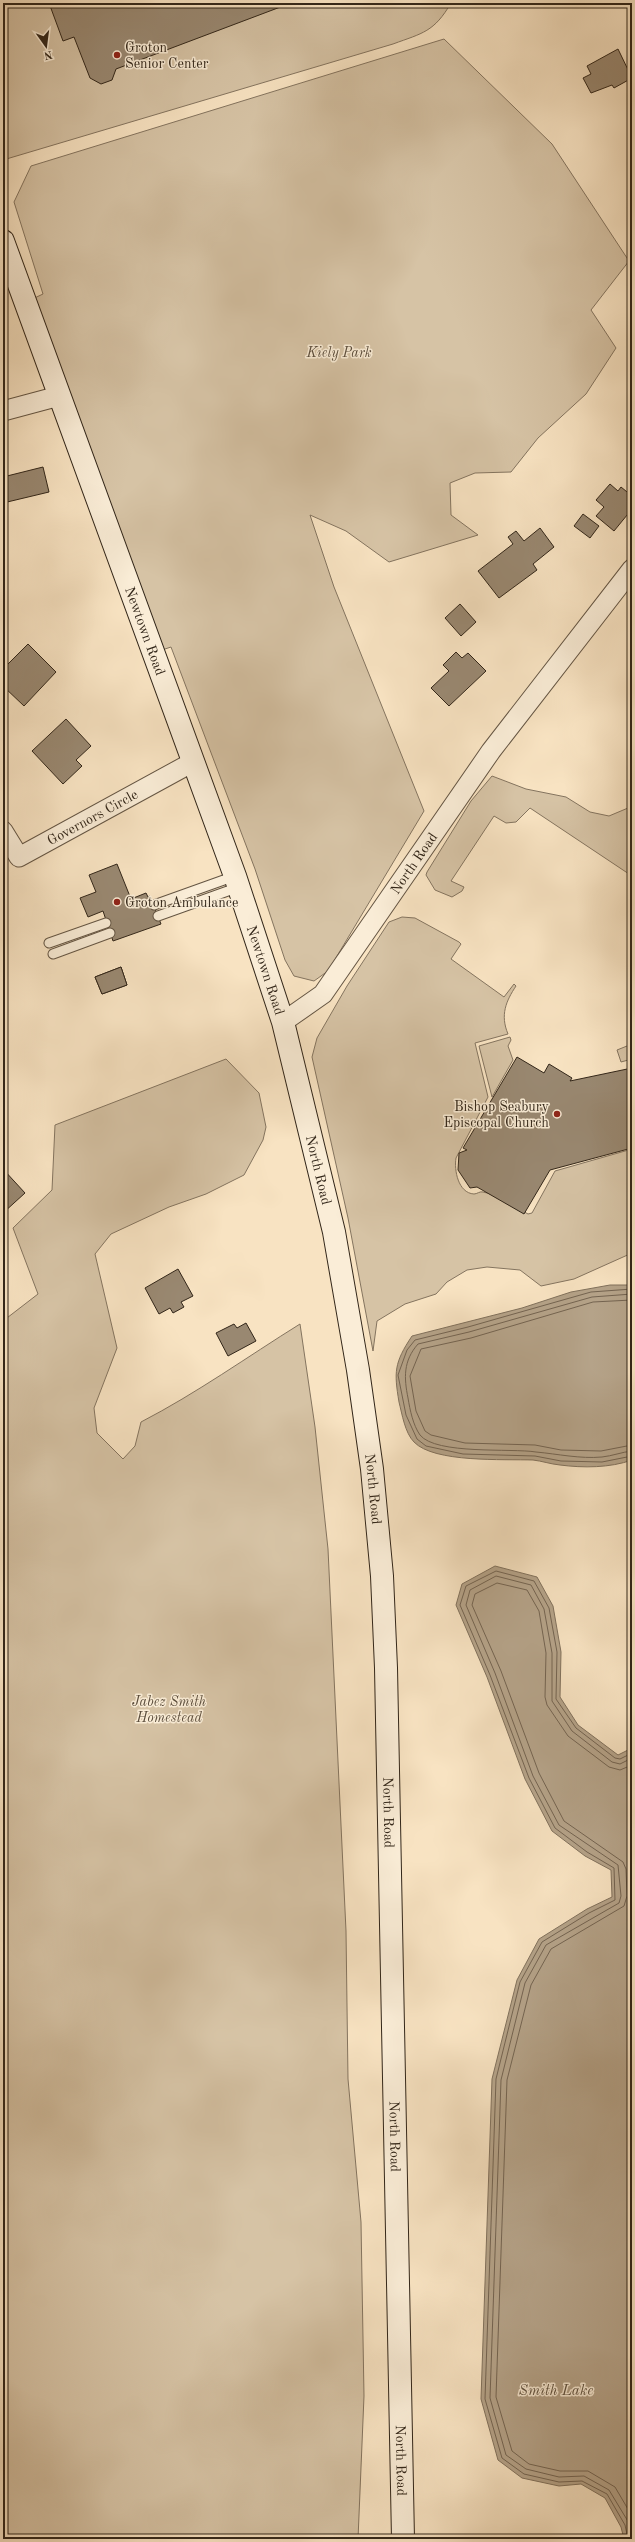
<svg xmlns="http://www.w3.org/2000/svg" width="635" height="2542" font-family="'Old Standard TT',serif">
  <rect width="100%" height="100%" fill="#f8e3c2"/>
  <filter id="stains"><feTurbulence type="fractalNoise" baseFrequency=".005" numOctaves="4"/><feColorMatrix values="0 0 0 0 .2 0 0 0 0 .09 0 0 0 0 .02 0 0 0 .5 -.17"/></filter>
  <radialGradient id="worn" r=".72"><stop offset=".6" stop-color="#630" stop-opacity="0"/><stop offset="1" stop-color="#630" stop-opacity=".3"/></radialGradient>
  <g fill="#d6c3a5" stroke="#84745f">
    <path d="M 3,3 L 451,3 C 434,32 423,33 393,44 L 3,160 Z"/>
    <path d="M 444,39 L 552,144 L 629,261 L 591,310 L 616,348 L 586,394 L 538,438 L 511,472 L 475,473 L 450,483 L 451,515 L 478,535 L 389,562 L 346,531 L 310,515 L 334,587 L 424,811 L 328,971 L 314,981 L 294,976 L 285,960 L 255,869 L 171,647 L 159,651 L 24,303 L 43,294 L 14,202 L 31,166 Z"/>
    <path d="M 492,776 L 526,789 L 566,797 L 590,812 L 609,816 L 628,808 L 632,812 L 632,876 L 530,808 L 516,822 L 506,823 L 494,816 L 451,881 L 464,887 L 462,891 L 452,897 L 435,890 L 426,875 L 427,872 L 471,801 Z"/>
    <path d="M 402,917 L 415,918 L 459,942 L 461,944 L 451,959 L 504,997 L 514,984 L 516,986 C 506,1001 500,1015 508,1034 L 475,1043 L 488,1097 L 456,1158 C 454,1170 458,1193 474,1194 C 477,1194 480,1191 483,1192 C 495,1194 517,1208 528,1214 L 532,1213 L 555,1171 L 632,1149 L 632,1253 L 574,1279 L 541,1286 L 520,1270 L 487,1267 L 467,1270 L 447,1282 L 436,1294 L 405,1304 L 377,1321 L 373,1351 L 348,1218 L 312,1057 L 317,1038 L 347,986 L 389,922 Z"/>
    <path d="M 510,1037 L 511,1040 L 508,1046 L 513,1060 L 492,1097 L 479,1046 Z"/>
    <path d="M 632,1044 L 632,1059 L 621,1062 L 617,1050 Z"/>
    <path d="M 226,1059 L 259,1093 L 266,1127 L 263,1140 L 244,1175 L 206,1194 L 169,1207 L 111,1234 L 95,1254 L 117,1348 L 94,1408 L 97,1433 L 123,1459 L 135,1446 L 141,1422 C 197,1393 247,1357 300,1324 L 315,1427 L 328,1549 L 346,1931 L 348,2079 L 361,2222 L 364,2396 L 358,2539 L 3,2539 L 3,1321 L 38,1294 L 13,1228 L 52,1190 L 55,1125 Z"/>
  </g>
  <g fill="#b5a389" stroke="#81715c">
    <path d="M 610,1285 L 632,1285 L 632,1460 C 610,1468 583,1468 560,1465 C 550,1464 542,1461 533,1460 C 504,1459 434,1463 414,1442 C 405,1433 402,1414 399,1402 C 394,1372 394,1363 412,1336 L 522,1308 L 571,1292 Z"/>
    <path d="M 495,1566 L 537,1577 L 553,1606 L 561,1652 L 560,1697 L 578,1725 L 618,1755 L 632,1748 L 632,2539 L 624,2539 L 621,2527 L 605,2498 L 581,2484 L 559,2486 L 522,2478 L 498,2460 L 481,2399 L 492,2079 L 517,1980 L 539,1939 L 587,1909 L 612,1897 L 611,1870 L 585,1856 L 552,1831 L 525,1779 L 487,1677 L 456,1605 L 462,1584 Z"/>
  </g>
  <g fill="none" stroke-linecap="round" stroke-linejoin="round">
    <g stroke="#746451" stroke-width="1">
      <path d="M 632,1289 L 591,1292 L 468,1327 L 415,1340 L 407,1350 L 398,1375 L 406,1415 L 417,1439 L 426,1446 L 463,1454 L 535,1456 L 561,1461 L 602,1462 L 632,1456"/>
      <path d="M 632,1294 L 592,1297 L 469,1332 L 418,1344 C 403,1361 404,1378 408,1398 C 410,1410 413,1425 420,1435 C 436,1455 512,1448 536,1452 C 558,1454 580,1459 602,1457 C 612,1456 622,1452 632,1451"/>
      <path d="M 632,1300 L 593,1302 L 471,1338 L 421,1349 L 410,1376 L 416,1411 L 425,1431 L 431,1435 L 465,1443 L 535,1445 L 561,1450 L 601,1451 L 632,1445"/>
      <path d="M 632,1758 L 620,1764 L 612,1762 L 572,1731 L 552,1701 L 552,1653 L 544,1609 L 531,1585 L 496,1576 L 470,1590 L 466,1605 L 495,1673 L 533,1776 L 559,1825 L 618,1865 L 621,1896 L 619,1903 L 546,1945 L 525,1983 L 501,2080 L 490,2398 L 506,2455 L 526,2469 L 559,2477 L 584,2476 L 609,2490 L 629,2523 L 632,2533"/>
      <path d="M 632,1765 L 620,1770 L 609,1767 L 568,1736 L 547,1705 L 545,1697 L 546,1653 L 539,1611 L 527,1590 L 497,1583 L 475,1594 L 472,1605 L 501,1671 L 539,1773 L 564,1821 L 623,1862 L 626,1869 L 627,1896 L 624,1906 L 551,1949 L 531,1985 L 507,2080 L 496,2397 L 512,2451 L 529,2464 L 560,2471 L 588,2471 L 615,2487 L 632,2516"/>
      <path d="M 628,2539 L 625,2525 L 607,2494 L 582,2481 L 559,2482 L 524,2474 L 502,2458 L 485,2399 L 496,2079 L 520,1982 L 542,1942 L 589,1913 L 615,1900 L 614,1868 L 587,1852 L 555,1828 L 529,1778 L 490,1675 L 460,1605 L 466,1586 L 496,1571 L 534,1581 L 549,1608 L 557,1652 L 556,1699 L 576,1728 L 615,1758 L 620,1759 L 632,1753"/>
    </g>
  </g>
  <g fill="#998871" stroke="#322619">
    <path d="M 49,3 L 291,3 L 116,69 L 112,80 L 101,84 L 90,78 L 74,37 L 63,41 Z"/>
    <path d="M 618,49 L 632,78 L 614,88 L 612,85 L 591,93 L 583,78 L 591,74 L 587,66 Z"/>
    <path d="M 43,467 L 49,492 L 3,503 L 3,477 Z"/>
    <path d="M 610,484 L 618,491 L 621,487 L 632,496 L 632,509 L 614,531 L 596,516 L 604,507 L 596,500 Z"/>
    <path d="M 583,514 L 599,526 L 590,538 L 574,526 Z"/>
    <path d="M 540,528 L 554,547 L 533,564 L 537,570 L 499,598 L 478,571 L 513,544 L 508,537 L 516,531 L 524,541 Z"/>
    <path d="M 460,604 L 476,622 L 461,636 L 445,618 Z"/>
    <path d="M 28,644 L 56,672 L 24,706 L 3,686 L 3,669 Z"/>
    <path d="M 456,652 L 462,658 L 468,653 L 486,671 L 449,706 L 431,688 L 449,671 L 443,665 Z"/>
    <path d="M 66,719 L 91,746 L 76,760 L 82,766 L 63,784 L 32,751 Z"/>
    <path d="M 117,864 L 131,899 L 146,893 L 148,897 L 150,896 L 161,924 L 113,941 L 103,911 L 88,917 L 80,898 L 96,892 L 89,875 Z"/>
    <path d="M 121,967 L 127,985 L 102,994 L 95,977 Z"/>
    <path d="M 121,967 L 127,985 L 102,994 L 95,977 Z"/>
    <path d="M 517,1057 L 544,1073 L 549,1064 L 572,1078 L 570,1081 L 632,1068 L 632,1148 L 550,1170 L 524,1214 L 477,1187 L 470,1188 L 458,1170 L 459,1153 L 467,1150 L 463,1148 Z"/>
    <path d="M 3,1169 L 25,1193 L 3,1213 Z"/>
    <path d="M 178,1269 L 193,1296 L 181,1302 L 184,1307 L 173,1313 L 170,1308 L 159,1314 L 145,1288 Z"/>
    <path d="M 246,1323 L 256,1341 L 228,1356 L 216,1333 L 234,1324 L 237,1328 Z"/>
  </g>
  <g fill="none" stroke-linecap="round" stroke-linejoin="round">
    <g stroke="#645543" stroke-width="11">
      <g id="lane">
        <path d="M 154,905 L 235,876"/>
        <path d="M 158,916 L 239,887"/>
        <path d="M 49,943 L 106,923"/>
        <path d="M 53,954 L 110,933"/>
      </g>
    </g>
    <g stroke="#645543" stroke-width="21">
      <g id="street">
        <path d="M 3,411 L 59,396"/>
        <path id="s1" d="M 3,831 L 19,857 L 193,762"/>
        <path id="s2" d="M 283,1022 L 323,994 L 491,751 L 632,569"/>
      </g>
    </g>
    <g stroke="#322619" stroke-width="24">
      <g id="secondary">
        <path id="s3" d="M 3,241 L 235,876 L 283,1022 L 334,1232 L 358,1370 L 372,1469 L 382,1576 L 386,1668 L 403,2539"/>
      </g>
    </g>
    <use href="#lane" stroke="#faedd7" stroke-width="9"/>
    <use href="#street" stroke="#faedd7" stroke-width="19"/>
    <use href="#secondary" stroke="#faedd7" stroke-width="22"/>
  </g>
  <g fill="#8f2418" stroke="#faedd7" stroke-width="1.5">
    <circle cx="117" cy="55" r="4"/>
    <circle cx="117" cy="902" r="4"/>
    <circle cx="557" cy="1114" r="4"/>
  </g>
  <g text-anchor="middle" stroke-width="3" stroke-linejoin="round" paint-order="stroke">
    <g font-size="14" fill="#322619" stroke="#faedd7" text-anchor="start">
      <text x="125" y="52">Groton<tspan x="125" dy="16">Senior Center</tspan></text>
      <text x="125" y="907">Groton Ambulance</text>
      <text x="549" y="1111" text-anchor="end">Bishop Seabury<tspan x="549" dy="16">Episcopal Church</tspan></text>
    </g>
    <g font-size="14" font-style="italic" fill="#5b4d3c" stroke="#faedd7">
      <text x="339" y="357">Kiely Park</text>
      <text x="169" y="1706">Jabez Smith<tspan x="169" dy="16">Homestead</tspan></text>
    </g>
    <g font-size="14" fill="#322619" stroke="#faedd7">
      <text dy="5" stroke="none"><textPath href="#s3" startOffset="415">Newtown Road</textPath></text>
      <text dy="5" stroke="none"><textPath href="#s1" startOffset="114">Governors Circle</textPath></text>
      <text dy="5" stroke="none"><textPath href="#s2" startOffset="208">North Road</textPath></text>
      <text dy="5" stroke="none"><textPath href="#s3" startOffset="775">Newtown Road</textPath></text>
      <text dy="5" stroke="none"><textPath href="#s3" startOffset="982">North Road</textPath></text>
      <text dy="5" stroke="none"><textPath href="#s3" startOffset="1306">North Road</textPath></text>
      <text dy="5" stroke="none"><textPath href="#s3" startOffset="1630">North Road</textPath></text>
      <text dy="5" stroke="none"><textPath href="#s3" startOffset="1954">North Road</textPath></text>
      <text dy="5" stroke="none"><textPath href="#s3" startOffset="2278">North Road</textPath></text>
    </g>
    <g font-size="15" font-style="italic" fill="#605240" stroke="#faedd7">
      <text x="556" y="2395">Smith Lake</text>
    </g>
  </g>
  <rect width="635" height="2542" fill="none" stroke="#f8e3c2" stroke-width="16"/>
  <rect x="4" y="4" width="627" height="2534" fill="none" stroke="#322619" stroke-width="2"/>
  <rect x="8" y="8" width="619" height="2526" fill="none" stroke="#322619"/>
  <g transform="translate(46 46) rotate(166)" stroke="#faedd7" stroke-width="3" paint-order="stroke">
  <path d="M0-3L7 15L0 10L-7 15Z" fill="#322619"/>
  <text y="-6" font-size="11" font-weight="bold" text-anchor="middle" fill="#322619">N</text>
  </g>
  <rect width="100%" height="100%" filter="url(#stains)"/>
  <rect width="100%" height="100%" fill="url(#worn)"/>
</svg>
